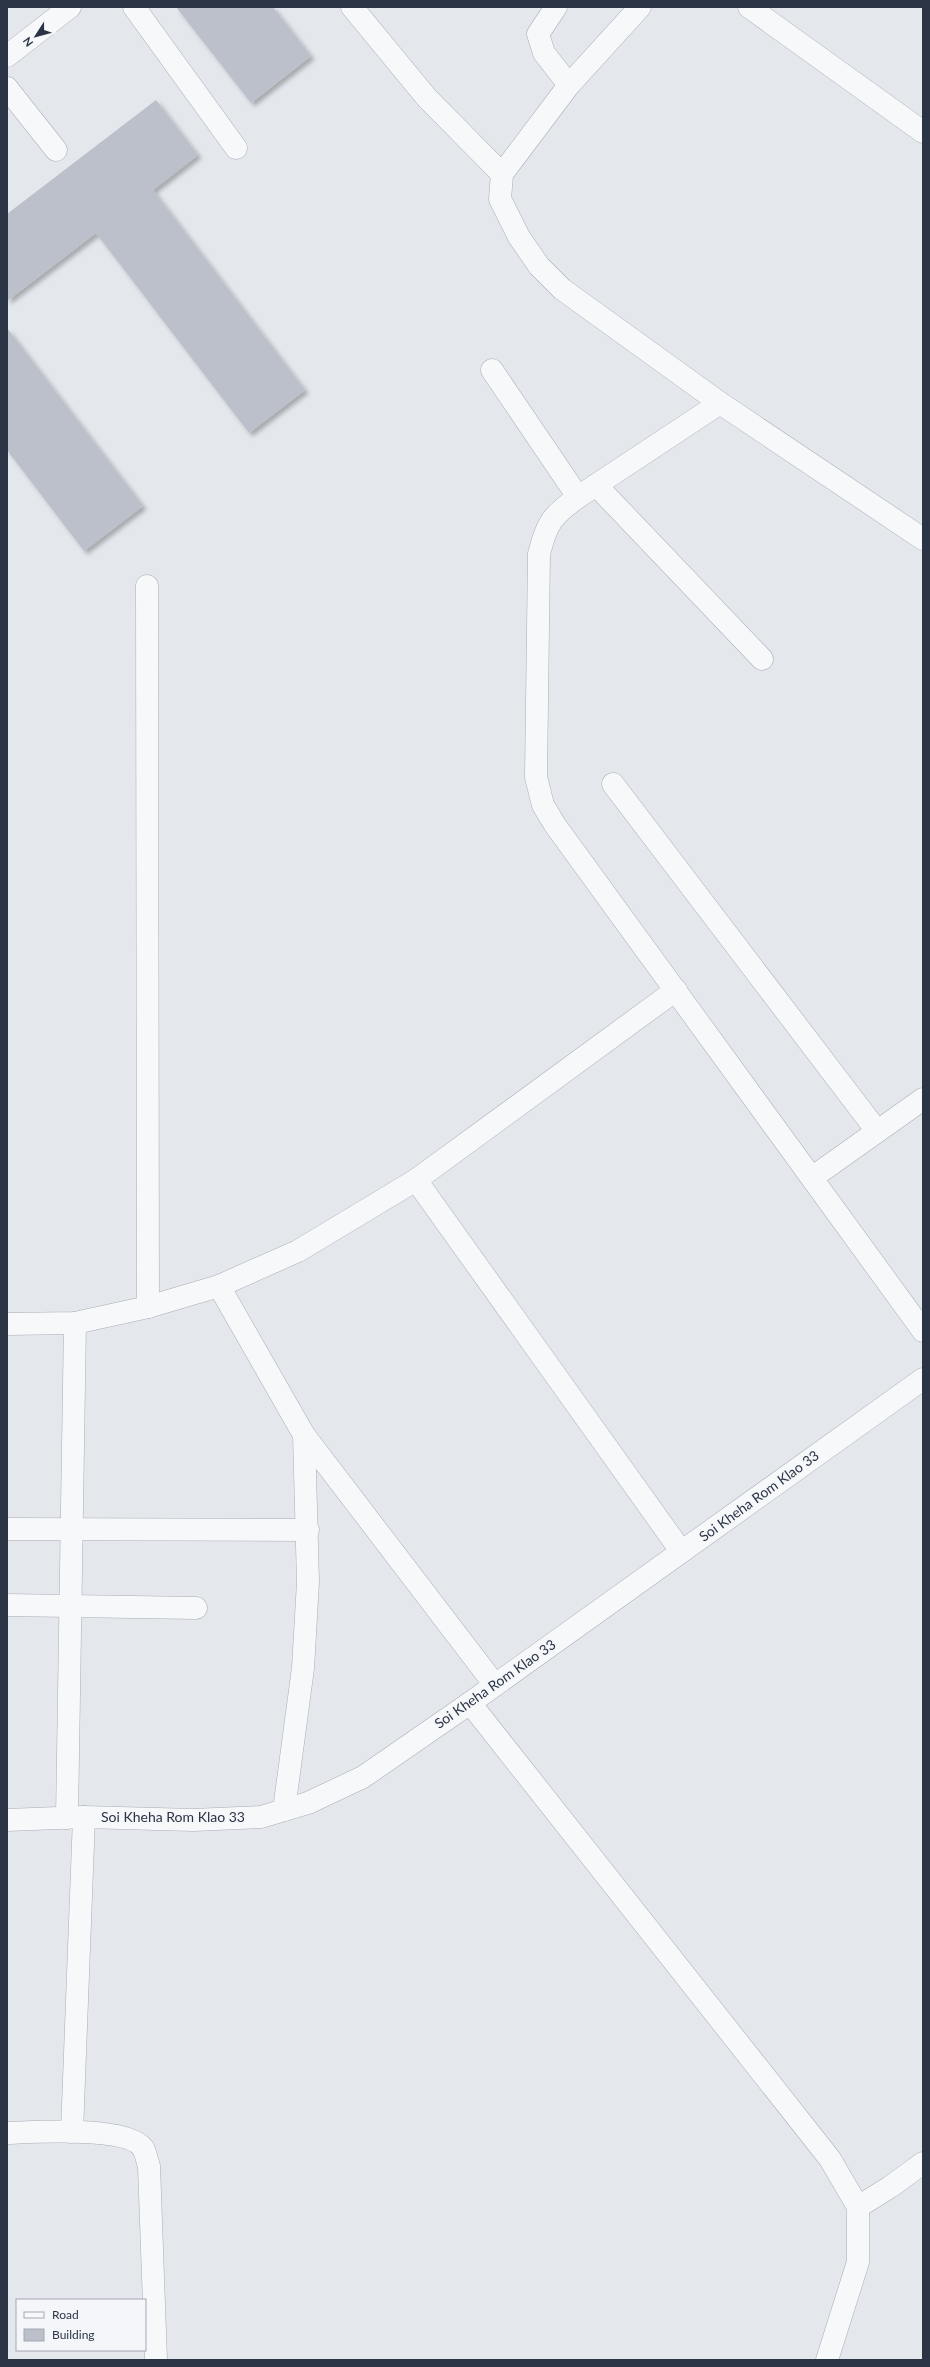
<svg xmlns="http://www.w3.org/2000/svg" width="930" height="2367" font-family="Lato,sans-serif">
  <defs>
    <filter id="shadow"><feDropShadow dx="3.5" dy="3.5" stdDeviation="2" flood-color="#0004"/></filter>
  </defs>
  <rect width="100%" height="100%" fill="#e4e7ec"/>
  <g fill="#bbc0ca" filter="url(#shadow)">
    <path d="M 176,7 L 273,7 L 311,56 L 251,103 Z"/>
    <path d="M 156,100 L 198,155 L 153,190 L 305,390 L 249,433 L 96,233 L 7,301 L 7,214 Z"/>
    <path d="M 7,328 L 143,506 L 84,551 L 7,450 Z"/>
  </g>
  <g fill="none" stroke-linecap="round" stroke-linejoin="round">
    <g stroke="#a9aeb7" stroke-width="23">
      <g id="minor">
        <path d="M 134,7 L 236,148"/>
        <path d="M 352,7 L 427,98 L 502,174"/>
        <path d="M 556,7 L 538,34 L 544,53 L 569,85"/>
        <path d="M 640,7 L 569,85 L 502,174 L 500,199 L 519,237 L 539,266 L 562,289 L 720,403 L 923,539"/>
        <path d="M 749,7 L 923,132"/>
        <path d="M 7,56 L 70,7"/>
        <path d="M 7,88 L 56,150"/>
        <path d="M 492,370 L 578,497"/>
        <path d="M 720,403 L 578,497 C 552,516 547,522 539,554 L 536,777 L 543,805 L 555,825 L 923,1331"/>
        <path d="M 596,485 L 762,659"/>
        <path d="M 147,586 L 148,1307"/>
        <path d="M 613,784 L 877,1131"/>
        <path d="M 813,1177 L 923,1099"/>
        <path d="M 416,1180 L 681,1551"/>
        <path d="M 219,1286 L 304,1435 L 308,1582 L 303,1668 L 284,1810"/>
        <path d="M 7,1324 L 75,1323 L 148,1307 L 219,1286 L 298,1251 L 416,1180 L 676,990"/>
        <path d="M 304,1435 L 495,1685"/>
        <path d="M 7,1529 L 308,1530"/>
        <path d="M 7,1605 L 196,1608"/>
        <path d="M 470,1703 L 830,2159 L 858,2207 L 858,2262 L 827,2360"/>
        <path d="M 67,1818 L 75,1323"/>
        <path d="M 7,1820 L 84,1817 L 193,1820 L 261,1817 L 308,1803 L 363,1777 L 470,1703 L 923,1379"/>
        <path d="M 72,2132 L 84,1817"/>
        <path d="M 7,2133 C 34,2132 127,2126 143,2148 C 146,2153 147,2161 149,2166 L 156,2360"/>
        <path d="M 858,2207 L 890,2187 L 923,2163"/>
      </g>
    </g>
    <use href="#minor" stroke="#f7f8fa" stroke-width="22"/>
  </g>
  <g text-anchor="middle" stroke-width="3" stroke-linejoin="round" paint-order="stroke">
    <g font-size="14" fill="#2b3445" stroke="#f4f6f9">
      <text transform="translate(759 1496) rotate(-36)" y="5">Soi Kheha Rom Klao 33</text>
      <text transform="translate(495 1684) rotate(-35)" y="5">Soi Kheha Rom Klao 33</text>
      <text x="173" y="1822">Soi Kheha Rom Klao 33</text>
    </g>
  </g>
  <rect width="930" height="2367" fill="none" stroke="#2b3445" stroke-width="16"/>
  <rect x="16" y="2299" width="130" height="52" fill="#f4f6f9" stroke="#a4a8b1"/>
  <rect x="24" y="2312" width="20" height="6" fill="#f7f8fa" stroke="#a4a8b1"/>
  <text x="52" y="2319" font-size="12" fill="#2b3445">Road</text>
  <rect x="24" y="2329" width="20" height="12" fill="#bbc0ca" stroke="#a4a8b1"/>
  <text x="52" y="2339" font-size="12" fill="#2b3445">Building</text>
  <g transform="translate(36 36) rotate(234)" stroke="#f4f6f9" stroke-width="3" paint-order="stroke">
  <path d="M0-3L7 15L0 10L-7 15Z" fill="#2b3445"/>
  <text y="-6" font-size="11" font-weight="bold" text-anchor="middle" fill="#2b3445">N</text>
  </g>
</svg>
